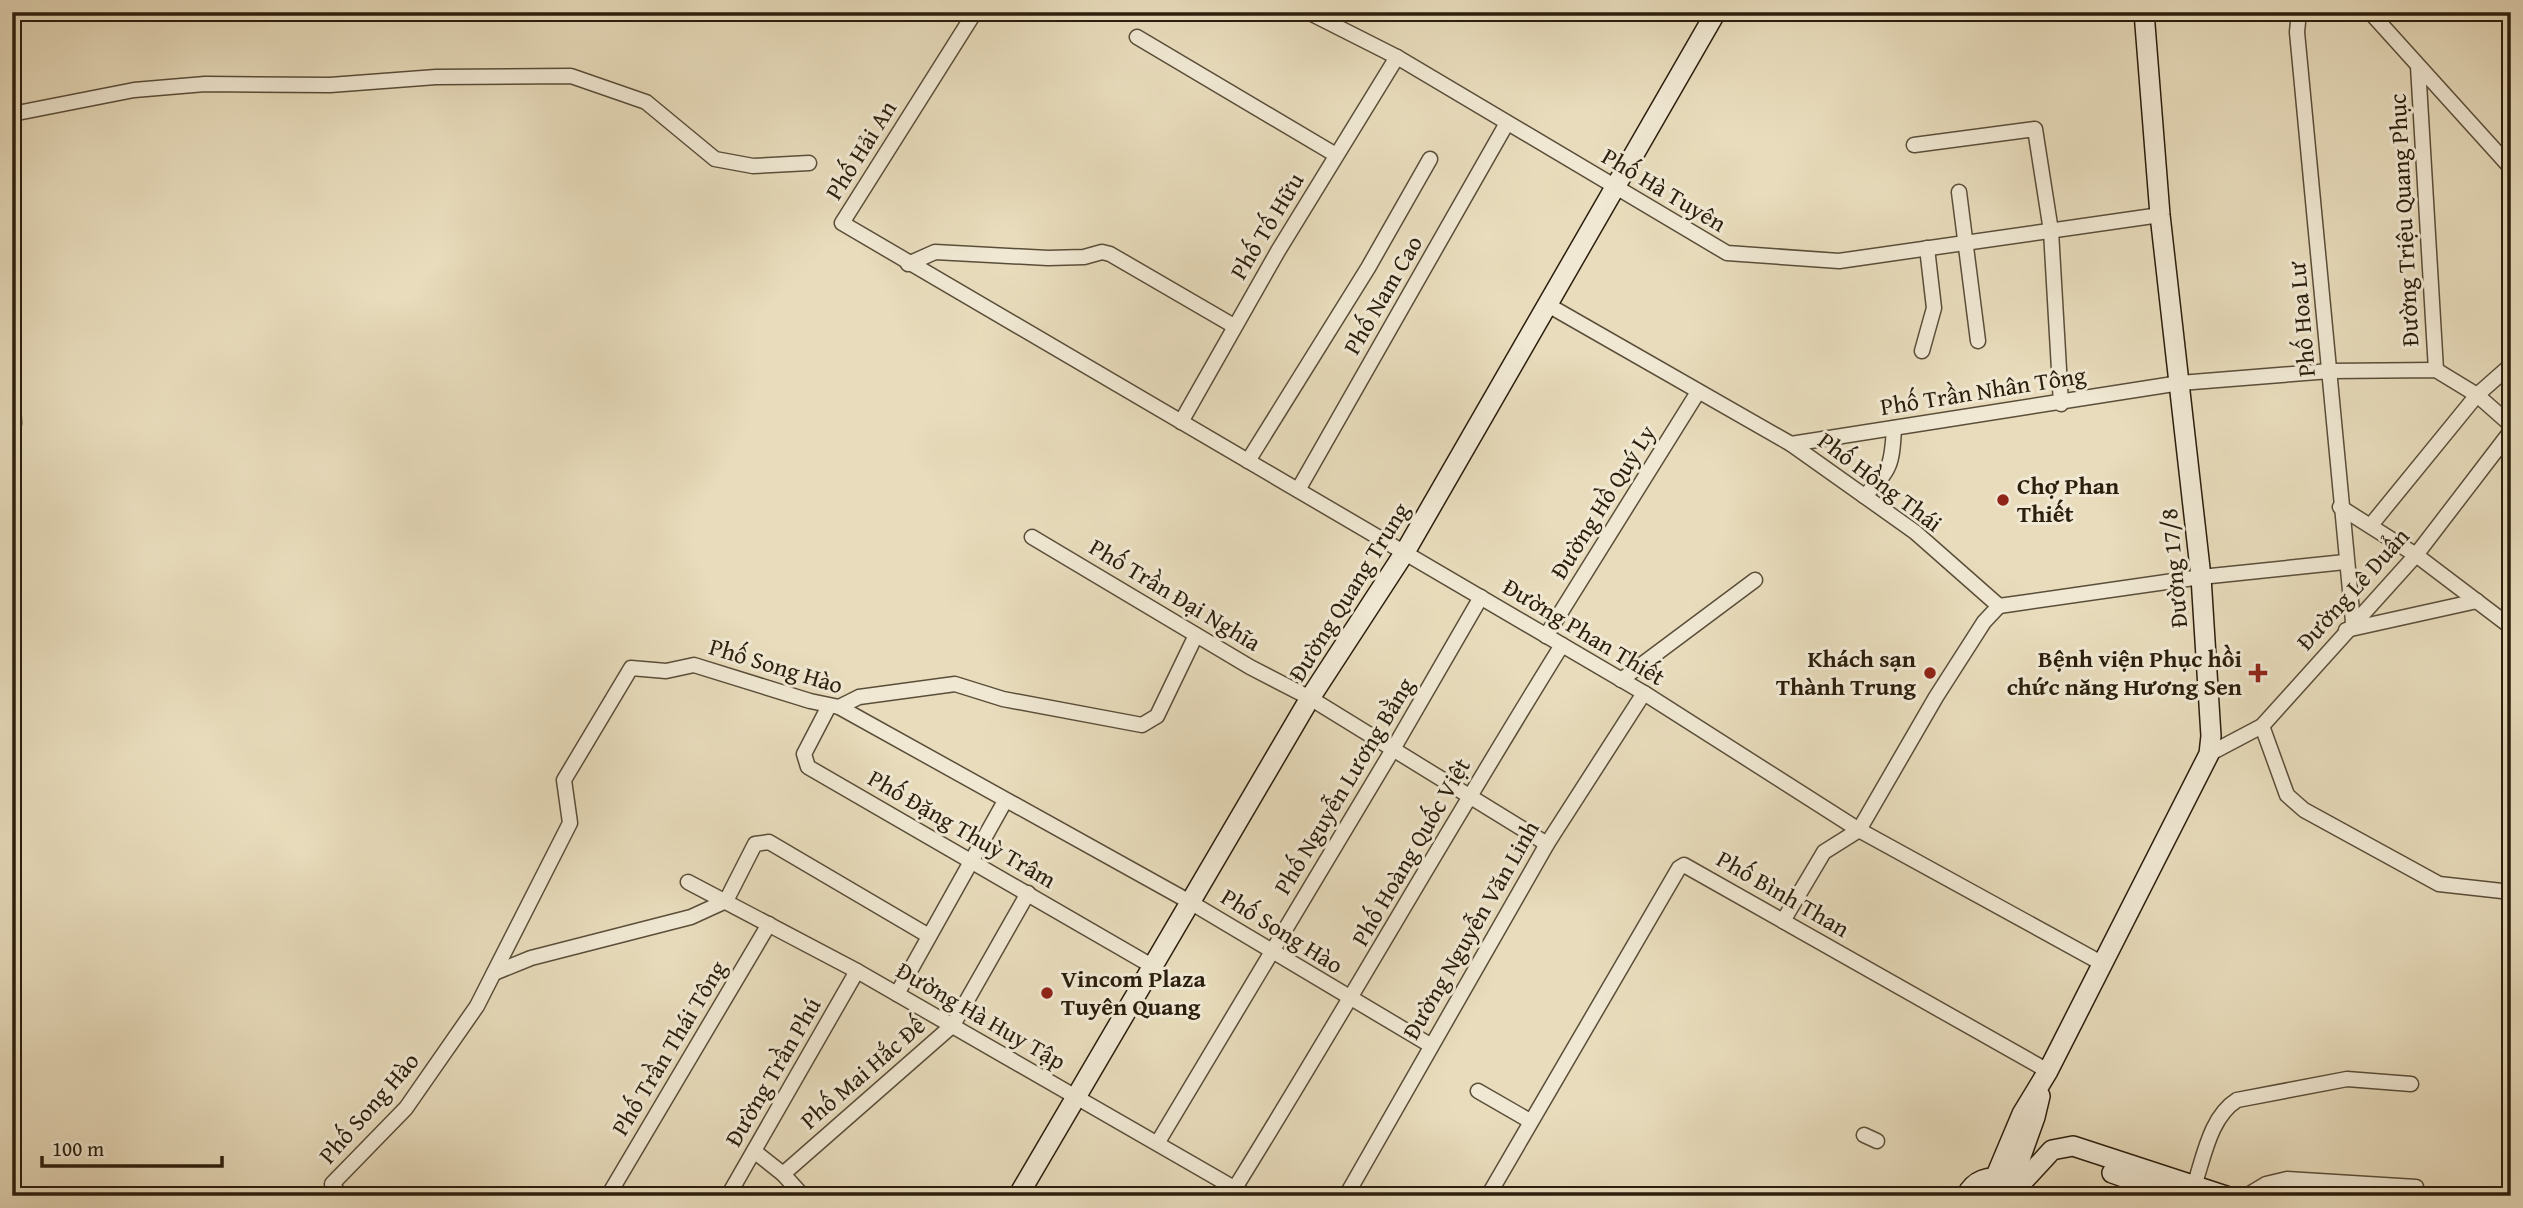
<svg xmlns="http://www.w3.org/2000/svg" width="2523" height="1208" font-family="'Gentium Book Plus',serif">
  <rect width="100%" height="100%" fill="#e8dcbc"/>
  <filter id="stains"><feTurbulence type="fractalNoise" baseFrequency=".00286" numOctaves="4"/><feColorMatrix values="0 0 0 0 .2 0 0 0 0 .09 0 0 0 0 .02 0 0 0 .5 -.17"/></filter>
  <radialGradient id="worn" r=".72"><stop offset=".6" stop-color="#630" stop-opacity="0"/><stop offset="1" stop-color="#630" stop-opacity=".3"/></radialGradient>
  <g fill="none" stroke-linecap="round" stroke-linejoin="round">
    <g stroke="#5a4e39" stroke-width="17">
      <g id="street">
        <path d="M 975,12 L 842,223 L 1644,693 L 1859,830 L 2103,964"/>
        <path d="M 1308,12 L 1397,57 L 1727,253 L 1839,261 L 2160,215"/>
        <path d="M 2299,12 L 2297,32 L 2353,622"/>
        <path d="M 2370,12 L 2511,168"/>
        <path d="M 1137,37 L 1336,155"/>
        <path d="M 2418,66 L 2436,370"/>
        <path d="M 12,114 L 134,90 L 205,84 L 330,85 L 436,77 L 571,76 L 646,102 L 715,159 L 753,166 L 809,163"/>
        <path d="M 1914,145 L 2035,129 L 2051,231 L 2061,404"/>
        <path d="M 1959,192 L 1978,341"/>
        <path d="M 908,264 L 935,252 L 1048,258 L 1084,257 L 1102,252 L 1110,254 L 1234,326"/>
        <path d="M 1548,305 L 1791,444 L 1915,532 L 1999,606 L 2201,577 L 2345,562"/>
        <path d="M 1922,351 L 1934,308 L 1927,248"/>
        <path d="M 12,385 L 14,424"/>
        <path d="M 1181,422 L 1278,251 L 1397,57"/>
        <path d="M 1791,444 L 2180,383 L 2330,371 L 2436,370 L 2477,395 L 2511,425"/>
        <path d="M 1248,461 L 1368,268 L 1430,159"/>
        <path d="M 1298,490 L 1507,123"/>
        <path d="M 1864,496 C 1891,471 1892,464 1894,428"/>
        <path d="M 2340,507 L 2416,555 L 2511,627"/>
        <path d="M 2371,525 L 2477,395 L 2511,365"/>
        <path d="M 1032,537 L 1250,667 L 1310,698 L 1547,844"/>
        <path d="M 2346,630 L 2477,601"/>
        <path d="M 1546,636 L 1698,392"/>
        <path d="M 1621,680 L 1755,580"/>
        <path d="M 829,706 L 804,754 L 808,767 L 1152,966"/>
        <path d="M 839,707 L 859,697 L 955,684 L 1003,699 L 1142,725 L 1157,716 L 1196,635"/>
        <path d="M 2262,726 L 2287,795 L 2304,810 L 2439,884 L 2511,892"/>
        <path d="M 2209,754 L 2262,726 L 2416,555 L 2511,431"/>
        <path d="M 688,882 L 857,971 L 1248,1196"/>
        <path d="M 1783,921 L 1824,852 L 1859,830 L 1936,697 L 1984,622 L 1999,606"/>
        <path d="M 494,973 L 531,958 L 691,917 L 726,901 L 755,844 L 769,842 L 929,936"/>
        <path d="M 897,994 L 1005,801"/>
        <path d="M 1478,1091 L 1530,1121"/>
        <path d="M 1864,1135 L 1877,1141"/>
        <path d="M 1158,1142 L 1392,751 L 1481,597"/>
        <path d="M 754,1151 L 783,1174 L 803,1196"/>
        <path d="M 783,1174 L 953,1025 L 1028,893"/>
        <path d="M 2194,1186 C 2204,1157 2210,1117 2237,1100 L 2347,1079 L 2411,1084"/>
        <path d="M 1235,1188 C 1346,1009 1450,825 1562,645"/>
        <path d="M 341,1196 L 332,1184 L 406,1108 L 477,1006 L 570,823 L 564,780 L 631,668 L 666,671 L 694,665 L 810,701 L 839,707 L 1190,902 L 1430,1045"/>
        <path d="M 608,1196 L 769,924"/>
        <path d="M 728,1196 L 857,971"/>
        <path d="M 1346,1196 L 1547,844 L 1644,693"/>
        <path d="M 1488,1196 L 1679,868 L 1684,865 L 2048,1071"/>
        <path d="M 2246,1196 L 2266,1184 L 2287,1179 L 2416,1187"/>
      </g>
    </g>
    <g stroke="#2b1e0d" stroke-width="22">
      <g id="secondary">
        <path d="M 2112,1173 L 2177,1196"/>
        <path d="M 1995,1178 L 2022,1114 L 2048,1071 L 2209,754 L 2211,736 L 2201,577 L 2160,215 L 2144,12"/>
        <path d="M 2011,1184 L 2035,1117 L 2040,1096"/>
        <path d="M 2016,1189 L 2052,1150 L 2073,1146 L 2226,1196"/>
        <path d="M 1018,1196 L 1310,698 L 1405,552 L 1716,12"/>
        <path d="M 1966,1196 C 1974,1180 1988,1175 2005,1180"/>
      </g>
    </g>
    <use href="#street" stroke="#f0e8d3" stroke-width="14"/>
    <use href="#secondary" stroke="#f0e8d3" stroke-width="19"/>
  </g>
  <g fill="#8f2418" stroke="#f0e8d3" stroke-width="2.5">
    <circle cx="2003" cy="500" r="7"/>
    <circle cx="1930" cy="673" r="7"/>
    <path d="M2254.5 662.5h7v7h7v7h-7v7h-7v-7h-7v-7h7z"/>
    <circle cx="1047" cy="993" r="7"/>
  </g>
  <g text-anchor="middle" stroke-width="6" stroke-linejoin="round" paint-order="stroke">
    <g font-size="24" fill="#2b1e0d" stroke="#f0e8d3">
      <text transform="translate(861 150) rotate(-58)" y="8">Phố Hải An</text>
      <text transform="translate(1664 190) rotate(31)" y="8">Phố Hà Tuyên</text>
      <text transform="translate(2404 220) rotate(-93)" y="8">Đường Triệu Quang Phục</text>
      <text transform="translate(1267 226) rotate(-59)" y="8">Phố Tố Hữu</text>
      <text transform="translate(1383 295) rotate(-60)" y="8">Phố Nam Cao</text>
      <text transform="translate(2302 319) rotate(-95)" y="8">Phố Hoa Lư</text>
      <text transform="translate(1983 391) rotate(-9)" y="8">Phố Trần Nhân Tông</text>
      <text transform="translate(1880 482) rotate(37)" y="8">Phố Hồng Thái</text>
      <text transform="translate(1603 502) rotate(-58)" y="8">Đường Hồ Quý Ly</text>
      <text transform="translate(2174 568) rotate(-95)" y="8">Đường 17/8</text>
      <text transform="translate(2353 589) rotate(-48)" y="8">Đường Lê Duẩn</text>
      <text transform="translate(1349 592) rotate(-58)" y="8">Đường Quang Trung</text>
      <text transform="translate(1175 595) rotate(31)" y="8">Phố Trần Đại Nghĩa</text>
      <text transform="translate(1584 632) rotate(31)" y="8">Đường Phan Thiết</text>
      <text transform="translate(776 666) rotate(17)" y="8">Phố Song Hào</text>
      <text transform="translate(1344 786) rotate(-59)" y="8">Phố Nguyễn Lương Bằng</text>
      <text transform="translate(962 829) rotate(30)" y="8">Phố Đặng Thuỳ Trâm</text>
      <text transform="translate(1411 852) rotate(-60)" y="8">Phố Hoàng Quốc Việt</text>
      <text transform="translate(1783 894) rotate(30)" y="8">Phố Bình Than</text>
      <text transform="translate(1471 930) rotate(-60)" y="8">Đường Nguyễn Văn Linh</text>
      <text transform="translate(1282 931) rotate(32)" y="8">Phố Song Hào</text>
      <text transform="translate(981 1016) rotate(30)" y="8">Đường Hà Huy Tập</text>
      <text transform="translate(669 1048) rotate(-59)" y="8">Phố Trần Thái Tông</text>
      <text transform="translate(773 1072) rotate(-60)" y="8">Đường Trần Phú</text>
      <text transform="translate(863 1073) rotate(-41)" y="8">Phố Mai Hắc Đế</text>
      <text transform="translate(369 1108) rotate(-49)" y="8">Phố Song Hào</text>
    </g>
    <g font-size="24" font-weight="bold" fill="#2b1e0d" stroke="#f0e8d3" text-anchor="start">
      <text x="2017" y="494">Chợ Phan<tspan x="2017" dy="28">Thiết</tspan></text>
      <text x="1916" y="667" text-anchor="end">Khách sạn<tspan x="1916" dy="28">Thành Trung</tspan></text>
      <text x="2242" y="667" text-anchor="end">Bệnh viện Phục hồi<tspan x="2242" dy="28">chức năng Hương Sen</tspan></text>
      <text x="1061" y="987">Vincom Plaza<tspan x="1061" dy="28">Tuyên Quang</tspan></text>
    </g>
  </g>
  <rect width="2523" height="1208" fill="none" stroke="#e8dcbc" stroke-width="42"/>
  <rect x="14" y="14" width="2495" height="1180" fill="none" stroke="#2b1e0d" stroke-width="3.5"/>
  <rect x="21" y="21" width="2481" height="1166" fill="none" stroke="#2b1e0d" stroke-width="2"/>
  <path d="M42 1156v10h180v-10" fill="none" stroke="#2b1e0d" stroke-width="3.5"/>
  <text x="52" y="1156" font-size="21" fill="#2b1e0d" stroke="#f0e8d3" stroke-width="5" paint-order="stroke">100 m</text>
  <rect width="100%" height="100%" filter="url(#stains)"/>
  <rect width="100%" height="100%" fill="url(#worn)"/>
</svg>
